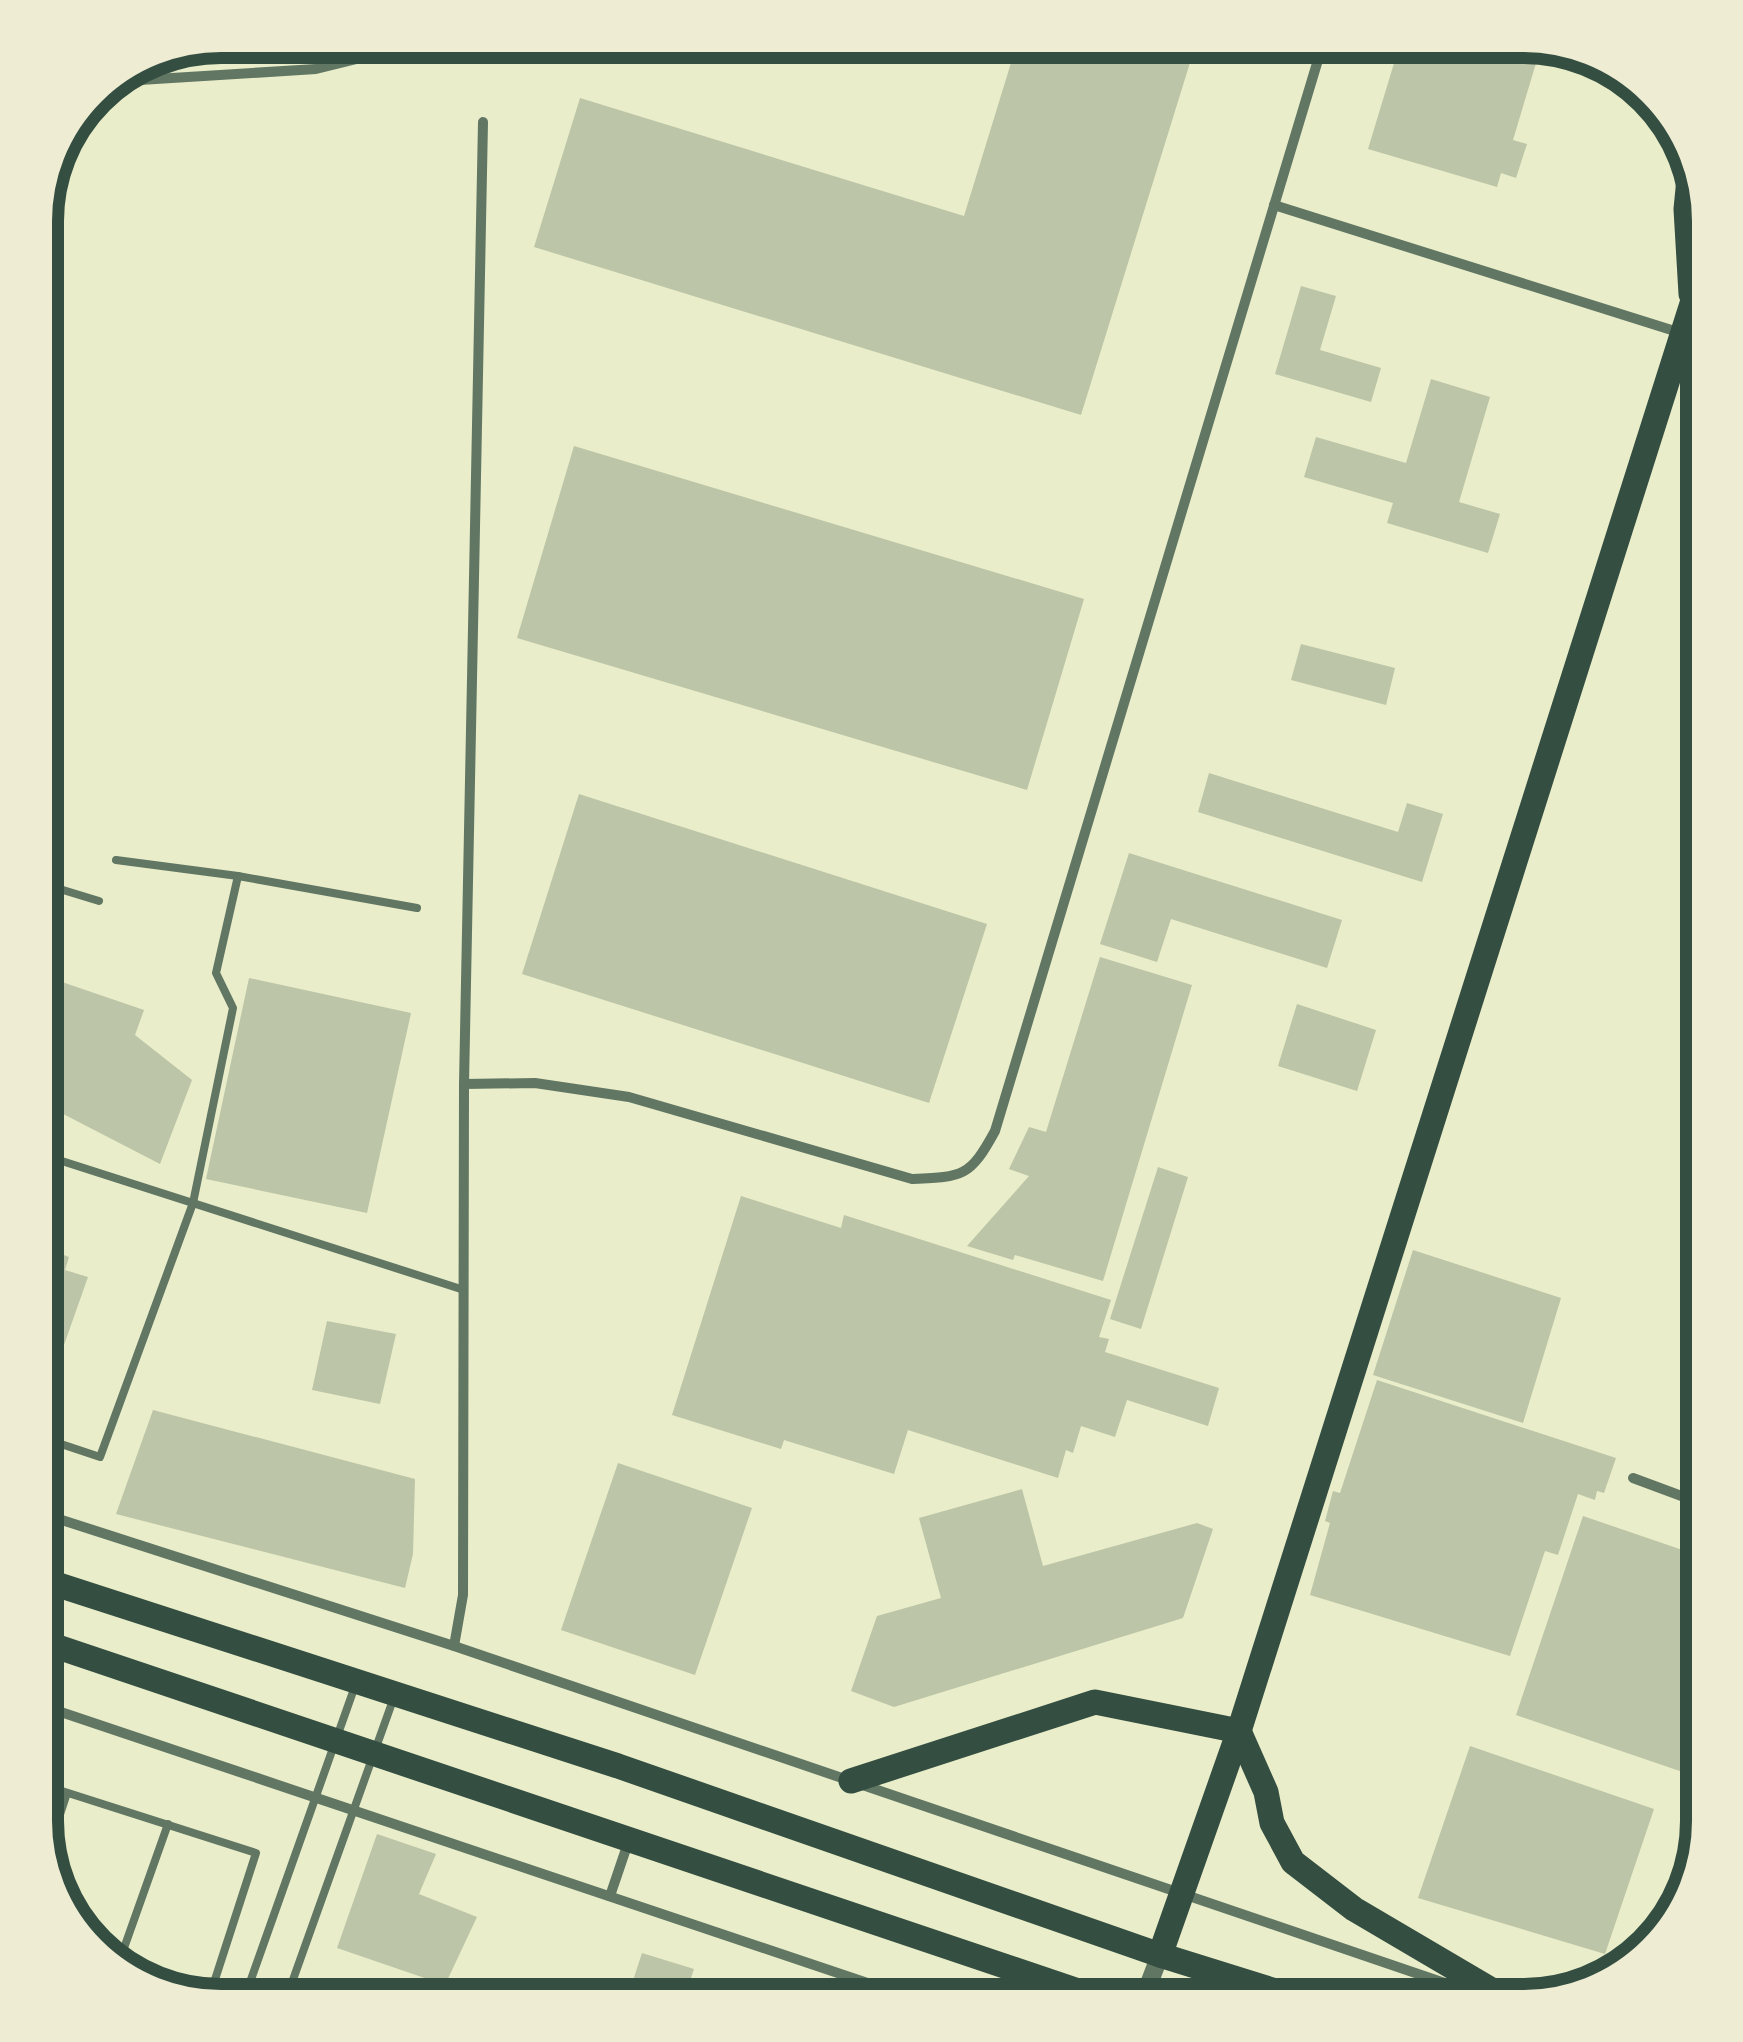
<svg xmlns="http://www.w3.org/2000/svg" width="1743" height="2042" font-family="Arial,sans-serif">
  <rect width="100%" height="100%" fill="#e9edc9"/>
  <g fill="#bcc5a7">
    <path d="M 1018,40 L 1197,40 L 1081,415 L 534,247 L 580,98 L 964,216 Z"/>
    <path d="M 1401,40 L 1542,43 L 1513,140 L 1527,144 L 1516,178 L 1501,173 L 1497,187 L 1368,149 Z"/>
    <path d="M 1301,286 L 1336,296 L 1320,350 L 1381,368 L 1371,402 L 1275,374 Z"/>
    <path d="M 1431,379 L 1490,397 L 1459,502 L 1500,514 L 1488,553 L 1387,523 L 1393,503 L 1304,477 L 1316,437 L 1406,463 Z"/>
    <path d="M 574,446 L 1084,599 L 1027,790 L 517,638 Z"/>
    <path d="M 1301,644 L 1395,668 L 1386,705 L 1291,680 Z"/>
    <path d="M 1209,773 L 1398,832 L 1407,803 L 1443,814 L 1422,882 L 1198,812 Z"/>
    <path d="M 579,794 L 987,924 L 929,1103 L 522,974 Z"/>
    <path d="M 1129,853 L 1342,920 L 1327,968 L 1171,919 L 1157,962 L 1100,944 Z"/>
    <path d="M 40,955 L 59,961 L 41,1014 L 40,1014 Z"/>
    <path d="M 1100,957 L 1192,985 L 1103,1281 L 1015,1255 L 1013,1260 L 967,1246 L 1029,1176 L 1009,1169 L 1029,1127 L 1046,1132 Z"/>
    <path d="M 249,978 L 411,1013 L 367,1213 L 206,1179 Z"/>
    <path d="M 62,982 L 144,1010 L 135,1035 L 192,1080 L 160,1164 L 40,1102 L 40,1047 Z"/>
    <path d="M 1297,1004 L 1376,1030 L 1357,1091 L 1278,1066 Z"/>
    <path d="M 1158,1167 L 1188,1177 L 1141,1329 L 1110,1319 Z"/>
    <path d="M 741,1196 L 841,1228 L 844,1215 L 1111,1300 L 1099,1337 L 1109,1339 L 1105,1352 L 1219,1388 L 1208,1426 L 1127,1400 L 1115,1437 L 1081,1426 L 1073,1453 L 1066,1450 L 1058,1478 L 908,1430 L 894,1474 L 784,1440 L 781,1449 L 672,1415 Z"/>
    <path d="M 40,1246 L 69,1257 L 65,1270 L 88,1277 L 58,1362 L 40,1356 Z"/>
    <path d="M 1413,1250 L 1561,1298 L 1523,1423 L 1373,1375 Z"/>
    <path d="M 327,1321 L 396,1334 L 380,1404 L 312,1390 Z"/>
    <path d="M 1377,1380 L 1616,1458 L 1604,1493 L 1597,1491 L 1595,1500 L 1578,1494 L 1558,1555 L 1545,1551 L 1510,1656 L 1310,1595 L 1330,1523 L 1325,1521 L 1333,1491 L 1340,1493 Z"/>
    <path d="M 153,1410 L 415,1479 L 413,1554 L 405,1588 L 116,1514 Z"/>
    <path d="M 618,1463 L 752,1508 L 695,1675 L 561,1630 Z"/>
    <path d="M 1022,1489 L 1043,1566 L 1197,1523 L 1213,1529 L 1183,1618 L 894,1707 L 851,1691 L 877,1616 L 941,1598 L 919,1518 Z"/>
    <path d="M 1583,1516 L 1703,1557 L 1703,1779 L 1516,1715 Z"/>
    <path d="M 1470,1746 L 1654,1809 L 1605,1954 L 1418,1898 Z"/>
    <path d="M 377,1834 L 436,1854 L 419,1894 L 477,1917 L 445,1985 L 337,1948 Z"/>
    <path d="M 642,1953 L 694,1969 L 683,2002 L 626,2002 Z"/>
  </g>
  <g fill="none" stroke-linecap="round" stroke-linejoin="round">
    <g stroke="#617663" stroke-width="8">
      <path d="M 40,631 L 45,324 L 51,168"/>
      <path d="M 238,876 L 417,908"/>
      <path d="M 40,883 L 99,901"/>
      <path d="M 40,1154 L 464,1290"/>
      <path d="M 40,1437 L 100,1457 L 193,1203 L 233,1008 L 216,973 L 238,876 L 116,860"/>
      <path d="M 40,1784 L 256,1853 L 210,1995"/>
      <path d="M 49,1848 L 67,1793"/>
      <path d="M 118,1965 L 168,1824"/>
      <path d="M 124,1970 L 234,2002"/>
      <path d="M 243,2002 L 355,1686"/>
      <path d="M 285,2002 L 393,1700"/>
    </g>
    <g stroke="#617663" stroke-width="10">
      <path d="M 108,82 L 316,69 L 434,40"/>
      <path d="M 1274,205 L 1681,333"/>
      <path d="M 464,1084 L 535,1083 L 629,1097 L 912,1179 C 963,1177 970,1177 995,1131 L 1324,40"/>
      <path d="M 1633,1478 L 1703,1504"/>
      <path d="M 40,1513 L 454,1646 L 1477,1994"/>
      <path d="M 454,1646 L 463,1595 L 464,1084 L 483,122"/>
      <path d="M 40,1705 L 924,2002"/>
      <path d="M 610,1896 L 629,1840"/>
    </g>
    <path stroke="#617663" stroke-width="18" d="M 1142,2002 L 1160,1955"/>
    <g stroke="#344e41" stroke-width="25">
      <path d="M 1689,179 L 1686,209 L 1691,294"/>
      <path d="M 40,1579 L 618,1766 L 1160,1955 L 1311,2002"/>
      <path d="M 40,1641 L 1111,2002"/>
      <path d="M 1239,1731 L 1266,1792 L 1272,1823 L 1293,1862 L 1354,1909 L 1512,2002"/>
      <path d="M 851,1781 L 1095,1702 L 1239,1731"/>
      <path d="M 1160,1955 L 1239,1731 L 1703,269"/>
    </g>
  </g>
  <path d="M0 0H1743V2042H0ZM221 58H1523A163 163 0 0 1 1686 221V1821A163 163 0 0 1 1523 1984H221A163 163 0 0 1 58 1821V221A163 163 0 0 1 221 58Z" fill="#eeecd3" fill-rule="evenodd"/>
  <path fill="none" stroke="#344e41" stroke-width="12" d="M221 58H1523A163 163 0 0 1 1686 221V1821A163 163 0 0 1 1523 1984H221A163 163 0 0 1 58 1821V221A163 163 0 0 1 221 58Z"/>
</svg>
